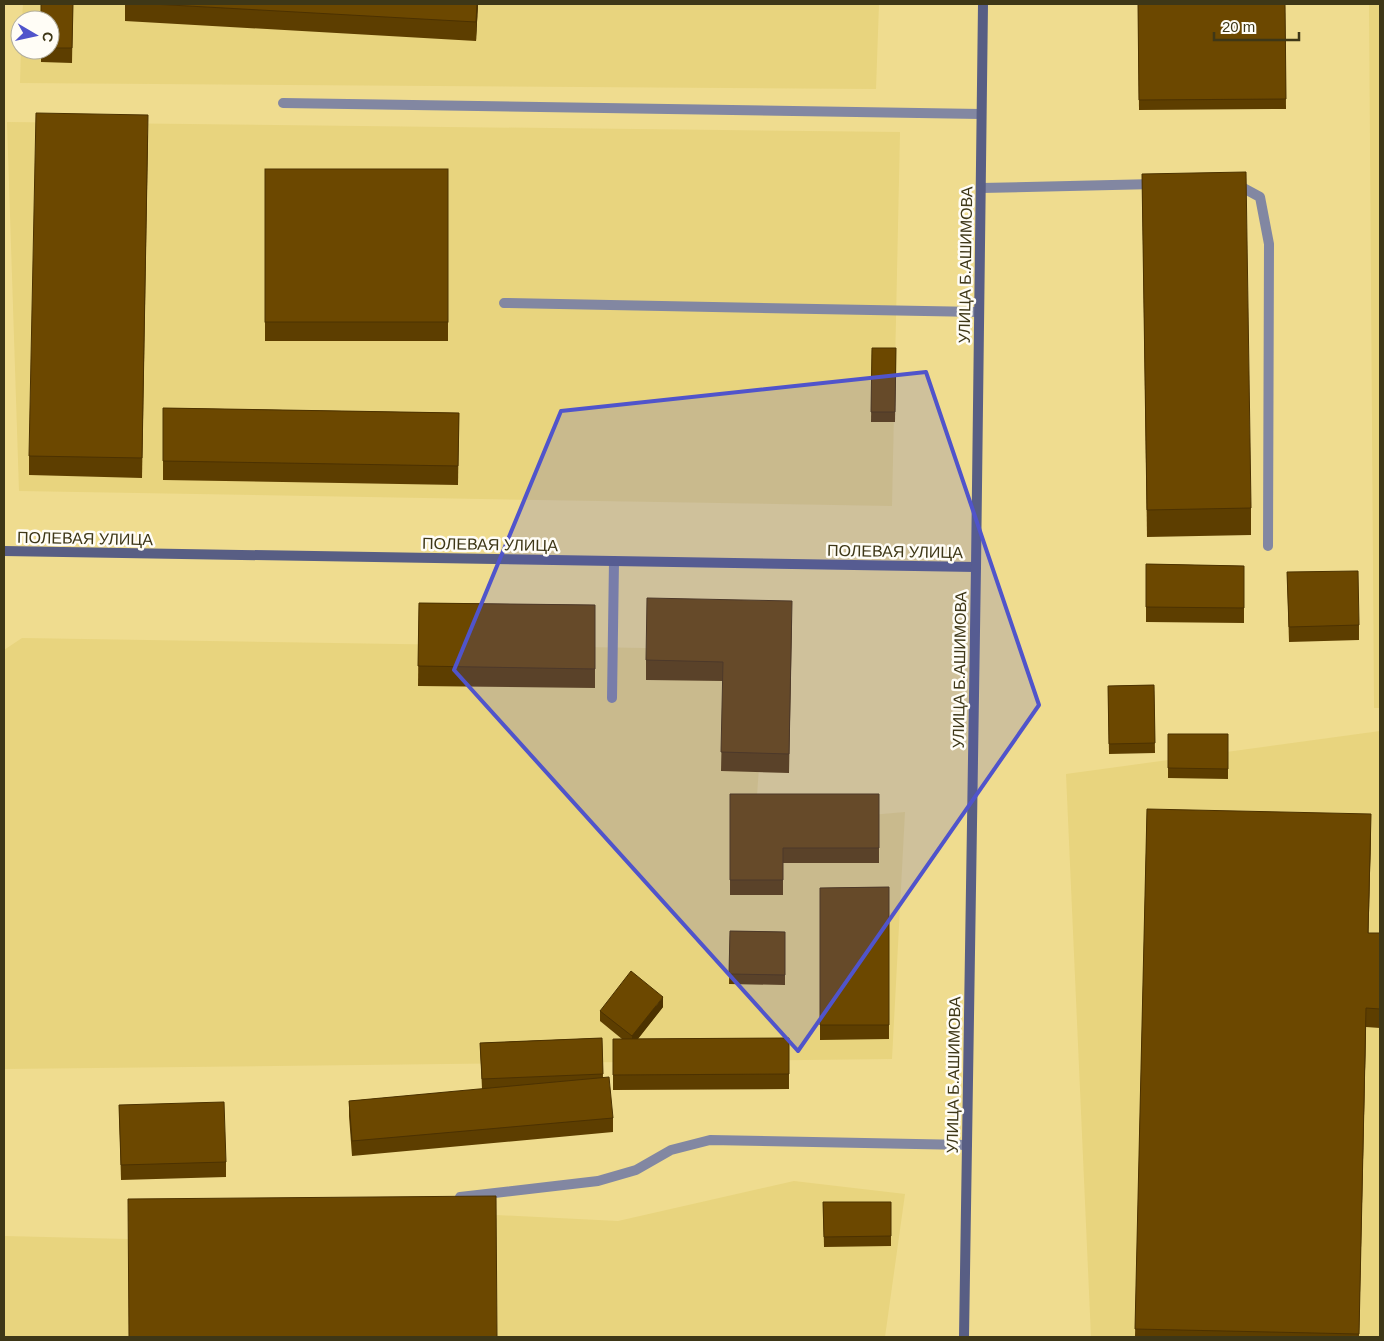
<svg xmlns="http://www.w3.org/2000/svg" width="1384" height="1341" font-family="Arial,sans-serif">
  <rect width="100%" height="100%" fill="#efdc8f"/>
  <g fill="#e8d47e">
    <path d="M 23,4 L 879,4 L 876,89 L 20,83 L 21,50 L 50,50 L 50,20 L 22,20 Z"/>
    <path d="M 1369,4 L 1380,4 L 1380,708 L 1374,708 Z"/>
    <path d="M 7,122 L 900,132 L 892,506 L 19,491 Z"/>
    <path d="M 22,638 L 767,650 L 755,825 L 905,812 L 892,1059 L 4,1069 L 4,650 Z"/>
    <path d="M 1380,731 L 1380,1337 L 1091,1337 L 1066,774 Z"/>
    <path d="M 794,1181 L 905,1194 L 885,1337 L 4,1337 L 4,1236 L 128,1239 L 496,1215 L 618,1221 Z"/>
  </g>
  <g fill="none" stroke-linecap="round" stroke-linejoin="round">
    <g stroke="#8287a2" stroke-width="10">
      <path d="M 283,103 L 981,114"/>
      <path d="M 1234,183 L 1260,197 L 1269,244 L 1268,546"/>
      <path d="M 981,188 L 1155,184"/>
      <path d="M 504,303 L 979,312"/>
      <path d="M 612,698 L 614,561"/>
      <path d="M 460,1197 L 598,1181 L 636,1170 L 671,1150 L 710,1140 L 967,1145"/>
    </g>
    <g stroke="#585e84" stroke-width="10">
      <path d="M 4,551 L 976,567"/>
      <path d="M 964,1337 L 976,567 L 983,4"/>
    </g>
  </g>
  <g fill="#5d3e00">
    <path d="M 73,4 L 72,63 L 41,62 L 41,50 L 50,50 L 50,20 Z"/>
    <path d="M 125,4 L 478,4 L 476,41 L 125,21 Z"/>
    <path d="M 1138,4 L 1285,4 L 1286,109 L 1139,110 Z"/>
    <path d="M 148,134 L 142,478 L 29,475 L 29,456 Z"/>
    <rect x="265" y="169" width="183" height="172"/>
    <path d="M 1142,174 L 1251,508 L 1251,535 L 1147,537 Z"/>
    <path d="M 872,348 L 896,348 L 895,422 L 871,422 Z"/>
    <path d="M 163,408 L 459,413 L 458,485 L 163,480 Z"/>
    <path d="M 1146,564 L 1244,566 L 1244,623 L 1146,622 Z"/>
    <path d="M 1287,572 L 1359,625 L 1359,640 L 1289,642 Z"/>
    <path d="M 419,603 L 595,605 L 595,688 L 418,686 Z"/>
    <path d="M 792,620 L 789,773 L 721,771 L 723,681 L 646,680 L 646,660 Z"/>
    <path d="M 1154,685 L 1155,753 L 1109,754 L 1108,686 Z"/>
    <path d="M 1168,734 L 1228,734 L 1228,779 L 1168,778 Z"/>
    <path d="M 730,794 L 879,794 L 879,863 L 783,863 L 783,895 L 730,895 Z"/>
    <path d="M 1147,809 L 1371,833 L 1368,933 L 1380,933 L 1380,1028 L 1366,1027 L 1359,1337 L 1135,1337 Z"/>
    <path d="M 889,887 L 889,1039 L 820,1040 L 820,888 Z"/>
    <path d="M 730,931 L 785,932 L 785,985 L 729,984 Z"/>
    <path d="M 663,1007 L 638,1039 L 789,1038 L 789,1089 L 613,1090 L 613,1039 L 622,1039 L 600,1021 L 600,1011 Z"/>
    <path d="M 602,1038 L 603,1078 L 613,1118 L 613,1132 L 352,1156 L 349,1116 L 349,1101 L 482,1089 L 480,1043 Z"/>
    <path d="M 119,1105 L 226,1162 L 226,1177 L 121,1180 Z"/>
    <path d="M 823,1202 L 891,1202 L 891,1246 L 824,1247 Z"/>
  </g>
  <g fill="#4c3200">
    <path d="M 477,4 L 478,4 L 476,41 L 476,22 Z"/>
    <path d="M 1371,814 L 1371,833 L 1368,952 L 1368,933 Z"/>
    <path d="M 663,997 L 663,1007 L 632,1046 L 632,1036 Z"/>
    <path d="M 1366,1008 L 1366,1027 L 1359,1337 Z"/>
  </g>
  <g fill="#6c4800" stroke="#4c3200">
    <path d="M 41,4 L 73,4 L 72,48 L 50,48 L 50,20 L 41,20 Z"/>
    <path d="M 152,4 L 477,4 L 476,22 Z"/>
    <path d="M 1138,4 L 1285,4 L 1286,99 L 1139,100 Z"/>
    <path d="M 36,113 L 148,115 L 142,458 L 29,456 Z"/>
    <rect x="265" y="169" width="183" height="153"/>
    <path d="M 1246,172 L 1251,508 L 1147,510 L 1142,174 Z"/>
    <path d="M 872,348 L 896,348 L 895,412 L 871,412 Z"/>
    <path d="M 163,408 L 459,413 L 458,466 L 163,461 Z"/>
    <path d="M 1146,564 L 1244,566 L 1244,608 L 1146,607 Z"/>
    <path d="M 1358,571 L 1359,625 L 1289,627 L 1287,572 Z"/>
    <path d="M 647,598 L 792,601 L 789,754 L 721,752 L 723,662 L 646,660 Z"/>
    <path d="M 419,603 L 595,605 L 595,669 L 418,666 Z"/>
    <path d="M 1154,685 L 1155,743 L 1109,744 L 1108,686 Z"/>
    <path d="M 1168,734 L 1228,734 L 1228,769 L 1168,768 Z"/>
    <path d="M 730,794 L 879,794 L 879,848 L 783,848 L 783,880 L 730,880 Z"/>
    <path d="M 1147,809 L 1371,814 L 1368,933 L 1380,933 L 1380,1009 L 1366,1008 L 1359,1334 L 1135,1329 Z"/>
    <path d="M 889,887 L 889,1025 L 820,1025 L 820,888 Z"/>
    <path d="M 730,931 L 785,932 L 785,975 L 729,974 Z"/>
    <path d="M 631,971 L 663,997 L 632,1036 L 600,1011 Z"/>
    <path d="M 602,1038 L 603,1074 L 482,1079 L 480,1043 Z"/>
    <path d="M 789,1038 L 789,1074 L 613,1075 L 613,1039 Z"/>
    <path d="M 609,1077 L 613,1118 L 352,1141 L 349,1101 Z"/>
    <path d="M 224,1102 L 226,1162 L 121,1165 L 119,1105 Z"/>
    <path d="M 496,1196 L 497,1337 L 129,1337 L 128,1199 Z"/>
    <path d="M 823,1202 L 891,1202 L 891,1236 L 824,1237 Z"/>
  </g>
  <path fill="#5054cb" fill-opacity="0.2" stroke="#5054cb" stroke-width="4" stroke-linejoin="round" d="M 926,372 L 1039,705 L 798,1051 L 454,670 L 561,411 Z"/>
  <g text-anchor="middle" stroke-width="5" stroke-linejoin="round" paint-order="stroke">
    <g font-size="16" fill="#3e3717" stroke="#fffdf6">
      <text transform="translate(965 265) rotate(-89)" y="6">УЛИЦА Б.АШИМОВА</text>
      <text transform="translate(85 538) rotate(1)" y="6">ПОЛЕВАЯ УЛИЦА</text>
      <text transform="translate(490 544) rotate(1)" y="6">ПОЛЕВАЯ УЛИЦА</text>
      <text transform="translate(895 551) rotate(1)" y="6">ПОЛЕВАЯ УЛИЦА</text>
      <text transform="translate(959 670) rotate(-89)" y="6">УЛИЦА Б.АШИМОВА</text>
      <text transform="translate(953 1075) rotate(-89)" y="6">УЛИЦА Б.АШИМОВА</text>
    </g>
  </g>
  <rect width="1384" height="1341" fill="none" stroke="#3e3717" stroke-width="10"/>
  <g transform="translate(35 35) rotate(99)"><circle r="24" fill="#fffdf6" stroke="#b2ae9d"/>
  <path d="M0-4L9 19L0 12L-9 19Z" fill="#5054cb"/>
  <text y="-8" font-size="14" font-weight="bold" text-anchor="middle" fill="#3e3717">С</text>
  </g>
  <path d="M1214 32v8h85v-8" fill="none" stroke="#3e3717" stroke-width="2.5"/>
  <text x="1222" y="32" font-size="15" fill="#3e3717" stroke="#fffdf6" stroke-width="4" paint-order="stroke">20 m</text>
</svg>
